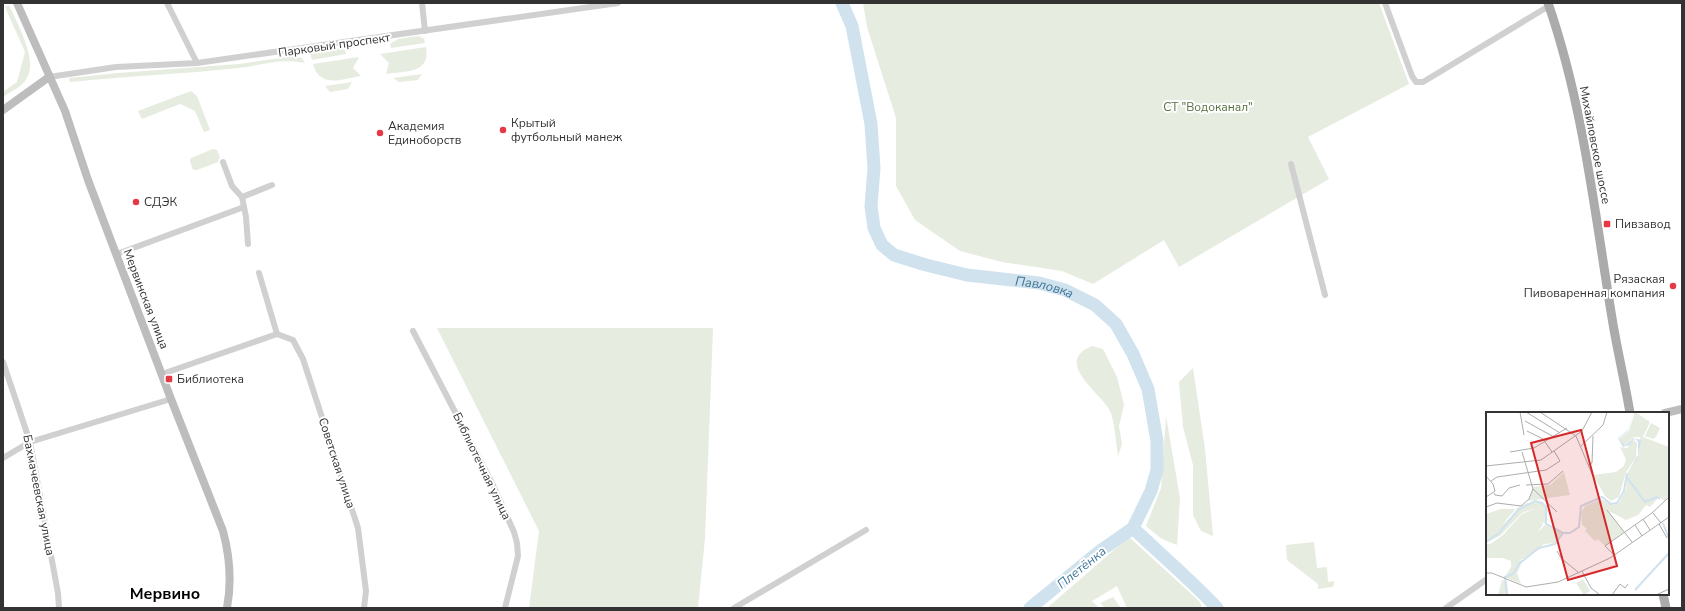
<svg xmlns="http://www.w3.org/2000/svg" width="1685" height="611" font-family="'Nunito Sans',sans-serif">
  <rect width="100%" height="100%" fill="#fff"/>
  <g fill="#e6ecdf">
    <path d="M 863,3 L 1379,3 L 1409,84 L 1308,137 L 1329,179 L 1179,267 L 1164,240 L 1093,284 L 1062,271 L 1002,262 L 960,251 L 915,220 L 896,186 L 896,118 L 867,27 Z"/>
    <path d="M 9,5 C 17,23 38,60 27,78 C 23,86 10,92 3,97 L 3,92 L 17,82 L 25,52 L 5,7 Z"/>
    <path d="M 418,36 L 424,39 L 425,43 L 391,48 L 390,44 L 398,39 Z"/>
    <path d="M 426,47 C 431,74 405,71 386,74 L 389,63 L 380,54 Z"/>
    <path d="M 341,48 L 345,50 L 346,54 L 312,60 L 310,53 Z"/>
    <path d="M 295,56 L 302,58 L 305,63 C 283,58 261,65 239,68 C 183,74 126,76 70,82 L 69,78 L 118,73 L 239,64 Z"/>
    <path d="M 359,57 L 353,68 L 361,76 C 342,79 320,89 313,64 Z"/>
    <path d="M 422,74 L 418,80 L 399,82 L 393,78 Z"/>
    <path d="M 352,82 L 348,89 L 330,92 L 325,86 Z"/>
    <path d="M 191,91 L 197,96 L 210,130 L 204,132 L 195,111 L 180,104 L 142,119 L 138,111 Z"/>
    <path d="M 213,149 L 217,150 L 220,157 L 218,162 L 197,170 L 193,170 L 190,161 L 191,158 Z"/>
    <path d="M 437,328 L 713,328 L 705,538 L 698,608 L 529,608 L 539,531 Z"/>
    <path d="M 1092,346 L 1103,349 L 1117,377 L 1124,405 L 1119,426 L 1122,444 L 1118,456 C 1116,442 1115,426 1111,413 C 1105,395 1051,363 1092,346 Z"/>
    <path d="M 1193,368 L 1205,449 L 1213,536 L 1201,531 L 1193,515 L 1193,465 L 1183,427 L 1179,382 Z"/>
    <path d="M 1166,416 L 1180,498 L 1177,545 L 1162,539 L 1146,526 L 1161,488 Z"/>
    <path d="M 1129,537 L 1200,602 L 1202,608 L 1127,608 L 1117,586 L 1092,601 L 1099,608 L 1047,608 Z"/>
    <path d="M 1314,542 L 1317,568 L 1327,567 L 1328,582 L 1334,581 L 1334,585 L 1332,587 L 1318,589 L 1318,584 L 1287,560 L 1286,545 Z"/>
    <path d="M 1113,597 L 1121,608 L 1105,608 L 1100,603 Z"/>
  </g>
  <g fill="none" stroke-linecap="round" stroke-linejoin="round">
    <g stroke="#cfe2ee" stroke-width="13">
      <path id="s1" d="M 842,3 L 852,26 L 871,124 L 874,168 L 871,206 L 874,228 L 882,245 L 894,255 L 926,265 L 967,275 L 1039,283 L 1065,290 L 1095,305 L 1116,324 L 1133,354 L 1148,389 L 1157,441 L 1157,470 L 1151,491 L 1133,528 L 1100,551 L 1030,608"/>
      <path d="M 1133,528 C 1161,555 1191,580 1217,608"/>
    </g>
    <g stroke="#d0d0d0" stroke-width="6">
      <path d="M 167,3 L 197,63"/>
      <path d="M 422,3 L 425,31"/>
      <path d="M 1385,3 L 1412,76 L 1416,82 L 1423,82 L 1549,6"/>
      <path d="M 49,77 L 116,67 L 197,63 L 618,3"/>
      <path d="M 223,162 L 232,186 L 242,197 L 272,185"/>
      <path d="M 1291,164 L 1325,295"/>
      <path d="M 242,197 L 246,217 L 248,244"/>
      <path d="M 117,254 L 244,207"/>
      <path d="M 259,273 L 277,334"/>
      <path d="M 413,331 L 493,485 L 514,532 L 517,543 L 518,556 L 505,608"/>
      <path d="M 3,362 L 30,442 L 58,593 L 59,608"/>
      <path d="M 162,374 L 277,334 L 293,340 L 303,359 L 358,528 L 366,591 L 364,608"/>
      <path d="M 3,458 L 30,442 L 171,399"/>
      <path d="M 734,608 L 866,530"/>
      <path d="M 1446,608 L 1487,579"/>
    </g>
    <g stroke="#bdbdbd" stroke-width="8">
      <path d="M 17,3 L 65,111 L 88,180 L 171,399 L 223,531 C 230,557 232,581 227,608"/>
      <path d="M 3,110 L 49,77"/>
      <path d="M 1665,413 L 1682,409"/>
    </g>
    <g stroke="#ababab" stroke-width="9">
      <path d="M 1548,3 C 1584,107 1595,216 1613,324 C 1618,353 1625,383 1630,413"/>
      <path d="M 1663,594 L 1666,608"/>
    </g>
  </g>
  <g fill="#e63946" stroke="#fff" stroke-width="1.5">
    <circle cx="503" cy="130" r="4"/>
    <circle cx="380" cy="133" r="4"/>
    <circle cx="136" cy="202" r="4"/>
    <rect x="1603" y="220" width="8" height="8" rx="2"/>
    <circle cx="1673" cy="286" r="4"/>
    <rect x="165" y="375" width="8" height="8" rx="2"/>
  </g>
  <g text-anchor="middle" stroke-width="4" stroke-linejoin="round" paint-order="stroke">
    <g font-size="12" fill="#333" stroke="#fff">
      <text transform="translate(334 45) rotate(-8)" y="4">Парковый проспект</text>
      <text transform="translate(1595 145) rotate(79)" y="4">Михайловское шоссе</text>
      <text transform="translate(146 299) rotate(69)" y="4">Мервинская улица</text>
      <text transform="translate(337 463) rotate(72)" y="4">Советская улица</text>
      <text transform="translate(482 466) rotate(64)" y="4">Библиотечная улица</text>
      <text transform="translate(39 495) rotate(79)" y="4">Бахмачеевская улица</text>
    </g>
    <g font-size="12" fill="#56703f" stroke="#fff">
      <text x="1208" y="111">СТ "Водоканал"</text>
    </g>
    <g font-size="12" fill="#333" stroke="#fff" text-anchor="start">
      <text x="511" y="127">Крытый<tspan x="511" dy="14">футбольный манеж</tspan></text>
      <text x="388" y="130">Академия<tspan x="388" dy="14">Единоборств</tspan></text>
      <text x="144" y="206">СДЭК</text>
      <text x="1615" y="228">Пивзавод</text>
      <text x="1665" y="283" text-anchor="end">Рязаская<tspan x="1665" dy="14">Пивоваренная компания</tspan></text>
      <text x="177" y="383">Библиотека</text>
    </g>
    <g font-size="13" font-style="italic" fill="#3f7597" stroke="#fff">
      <text dy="5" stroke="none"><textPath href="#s1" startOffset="418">Павловка</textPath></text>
      <text transform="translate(1081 567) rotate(-39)" y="5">Плетёнка</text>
    </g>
    <g font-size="16" font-weight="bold" fill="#000" stroke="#fff">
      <text x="165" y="599">Мервино</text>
    </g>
  </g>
  <g transform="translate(1486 412)">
    <rect width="183" height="183" fill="#fff"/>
    <path d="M 149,0 L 164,10 L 157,25 L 183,35 L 183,83 L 179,89 L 173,85 L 164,95 L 160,93 L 152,103 L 140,108 L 121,98 L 138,120 L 119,134 L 112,127 L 109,129 L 99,119 L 101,117 L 96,113 L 95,101 L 99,94 L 115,87 L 127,93 L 133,91 L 140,77 L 141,62 L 153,42 L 154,25 L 148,25 L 139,34 L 133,27 L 143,19 ZM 165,11 L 174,16 L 170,25 L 167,27 L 159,24 ZM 148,28 L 151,31 L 150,46 L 140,60 L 133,85 L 125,89 L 119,84 L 107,63 L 130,60 L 138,54 L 140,47 L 134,35 L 141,36 ZM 78,60 L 84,83 L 42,89 L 47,75 L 64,73 ZM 54,90 L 62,99 L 60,103 L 63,111 L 59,104 L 60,111 L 55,110 L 57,112 L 52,120 L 59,113 L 76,121 L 69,131 L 58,132 L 40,147 L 40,145 L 33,149 L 37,148 L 31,161 L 35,172 L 19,165 L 25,155 L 25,149 L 17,146 L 0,146 L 0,133 L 6,131 L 17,123 L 36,102 L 51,96 L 36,101 L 15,123 L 0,131 L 0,102 L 15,97 L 29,97 L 29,98 L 20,108 L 17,113 L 30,99 L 31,96 L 41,91 ZM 97,167 L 104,179 L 98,183 L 90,171 ZM 16,168 L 21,169 L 22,183 L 19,181 L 19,183 L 12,183 Z" fill="#e6ecdf"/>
    <path d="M 148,0 L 142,19 L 133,26 L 139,34 L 148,26 L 155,28 L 152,45 L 140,64 L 152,43 L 152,30 L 149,26 L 144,33 L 137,35 L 132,26 L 142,18 Z" fill="#cfe2ee"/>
    <path fill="none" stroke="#cfe2ee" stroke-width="2" d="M 140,64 L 159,90 L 171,85 L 174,87M 177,111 L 183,127M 77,121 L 84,121 L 93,115 L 95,94 L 116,85 L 125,92 L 131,91 L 138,79 L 141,61M 0,130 L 13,121 L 32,98 L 49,89 L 56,91 L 60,95 L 60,112 L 77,121M 149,178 L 183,141M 21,183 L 19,165 L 27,162 L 34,151 L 53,136 L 69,132 L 77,121"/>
    <path fill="none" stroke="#adadad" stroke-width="1" d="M 34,0 L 38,23M 40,0 L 74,21M 54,0 L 90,24 L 109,69M 39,9 L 68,25M 41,19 L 57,27 L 66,40M 94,35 L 117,13 L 121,0M 24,40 L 48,36 L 81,16M 102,53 L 106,51 L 107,24M 0,54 L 55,48 L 96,19 L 106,0M 0,64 L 7,72 L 9,79 L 0,85M 5,69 L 11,65 L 60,58 L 74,49 L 68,39M 40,73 L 62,72 L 77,59M 47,77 L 71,100M 8,81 L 9,83 L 16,84 L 23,76 L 34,73M 0,95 L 11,91 L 35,94 L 43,87 L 47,77 L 36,40M 121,98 L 146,130M 167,101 L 175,111M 157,107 L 164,118M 173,112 L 181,126M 149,113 L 156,124M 71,139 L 75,146 L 93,161M 128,143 L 119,134 L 166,101 L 183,85M 96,159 L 105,176 L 114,183M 0,161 L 6,161 L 40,175 L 72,170 L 124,146 L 183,105M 126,183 L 134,172 L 139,176 L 142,172M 170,183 L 183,177"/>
    <path fill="#d62828" fill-opacity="0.15" stroke="#d62828" stroke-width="2" d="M 95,18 L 131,154 L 82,168 L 45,31 Z"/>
    <rect width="183" height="183" fill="none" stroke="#333" stroke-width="2"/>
  </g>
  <rect width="1685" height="611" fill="none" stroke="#333333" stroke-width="8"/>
</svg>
